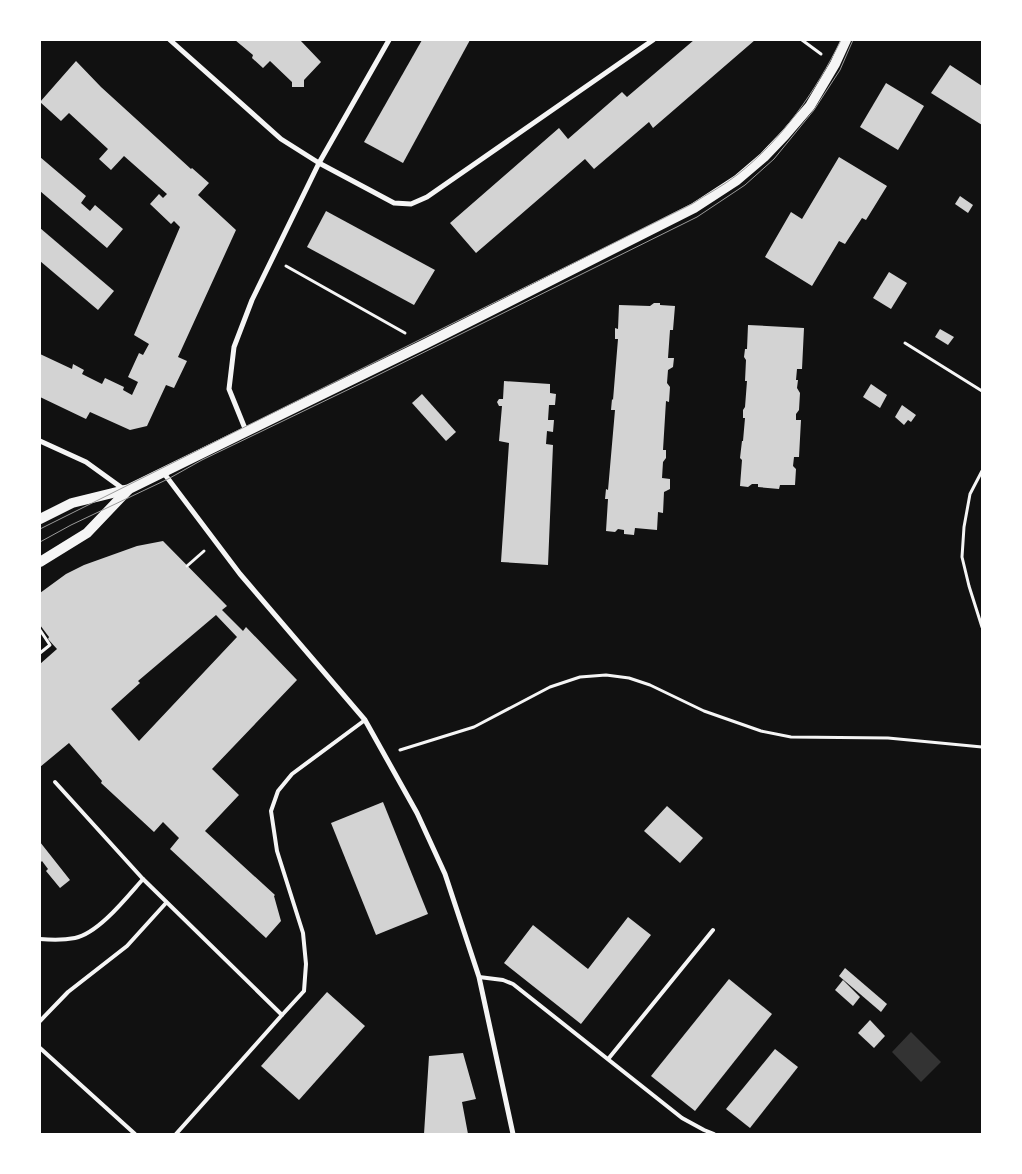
<svg xmlns="http://www.w3.org/2000/svg" width="1022" height="1174" font-family="Poppins,sans-serif">
  <rect width="100%" height="100%" fill="#111"/>
  <path fill="#333" d="M 911,1032 L 941,1062 L 921,1082 L 892,1052 Z"/>
  <g fill="#d3d3d3" fill-rule="evenodd">
    <path d="M 235,40 L 300,40 L 321,62 L 304,80 L 304,87 L 292,87 L 292,82 L 270,61 L 263,68 L 252,58 L 253,55 Z"/>
    <path d="M 422,40 L 470,40 L 403,163 L 364,142 Z"/>
    <path d="M 694,40 L 755,40 L 653,128 L 649,122 L 594,169 L 585,159 L 476,253 L 450,223 L 559,128 L 568,139 L 622,92 L 627,97 Z"/>
    <path d="M 76,61 L 101,87 L 191,169 L 192,168 L 209,183 L 198,195 L 236,230 L 178,357 L 187,361 L 174,388 L 166,385 L 147,426 L 130,430 L 90,412 L 86,419 L 40,397 L 40,354 L 72,369 L 73,364 L 84,370 L 82,374 L 102,384 L 105,378 L 124,387 L 123,390 L 132,395 L 138,382 L 128,377 L 139,353 L 143,355 L 149,344 L 134,335 L 180,227 L 174,221 L 171,224 L 150,204 L 159,194 L 163,198 L 167,194 L 124,156 L 111,170 L 99,159 L 108,149 L 69,113 L 61,121 L 40,102 Z"/>
    <path d="M 950,65 L 982,86 L 982,125 L 931,93 Z"/>
    <path d="M 886,83 L 924,106 L 898,150 L 860,127 Z"/>
    <path d="M 40,157 L 86,196 L 81,203 L 90,211 L 95,205 L 123,229 L 107,248 L 40,191 Z"/>
    <path d="M 839,157 L 887,186 L 866,220 L 862,218 L 845,244 L 839,241 L 812,286 L 765,257 L 791,212 L 802,219 Z"/>
    <path d="M 960,196 L 973,205 L 968,213 L 955,204 Z"/>
    <path d="M 326,211 L 435,270 L 414,305 L 307,247 Z"/>
    <path d="M 40,228 L 114,291 L 98,310 L 40,261 Z"/>
    <path d="M 889,272 L 907,283 L 891,309 L 873,298 Z"/>
    <path d="M 654,303 L 660,303 L 660,305 L 675,306 L 673,330 L 670,330 L 668,358 L 674,358 L 673,367 L 668,370 L 667,383 L 670,387 L 669,402 L 666,401 L 663,450 L 666,450 L 666,458 L 663,462 L 662,478 L 670,479 L 670,489 L 664,492 L 663,513 L 658,512 L 657,530 L 635,528 L 634,535 L 624,534 L 624,530 L 618,529 L 615,532 L 606,531 L 608,499 L 605,499 L 606,489 L 608,490 L 615,410 L 611,410 L 612,399 L 613,400 L 618,339 L 615,339 L 615,328 L 618,329 L 619,305 L 650,306 Z"/>
    <path d="M 748,325 L 804,328 L 802,369 L 797,369 L 796,380 L 798,380 L 797,388 L 800,393 L 799,410 L 796,414 L 796,420 L 801,420 L 799,457 L 794,457 L 793,466 L 796,469 L 795,485 L 780,485 L 779,489 L 758,487 L 758,484 L 752,484 L 748,487 L 740,486 L 742,460 L 740,458 L 742,441 L 743,441 L 745,418 L 743,418 L 743,410 L 745,407 L 747,381 L 745,381 L 746,360 L 744,357 L 745,349 L 747,349 Z"/>
    <path d="M 940,329 L 954,337 L 948,345 L 935,337 Z"/>
    <path d="M 504,381 L 550,384 L 550,393 L 556,394 L 555,405 L 549,405 L 548,420 L 554,420 L 553,432 L 547,431 L 546,444 L 553,445 L 548,565 L 501,562 L 509,443 L 499,441 L 502,406 L 499,406 L 497,402 L 499,399 L 503,399 Z"/>
    <path d="M 871,384 L 887,395 L 880,408 L 863,397 Z"/>
    <path d="M 422,394 L 456,432 L 446,441 L 412,403 Z"/>
    <path d="M 902,405 L 916,415 L 911,422 L 908,420 L 904,425 L 895,417 Z"/>
    <path d="M 163,541 L 227,606 L 222,610 L 243,631 L 246,627 L 297,680 L 212,769 L 239,795 L 205,831 L 275,895 L 274,896 L 281,921 L 266,938 L 170,849 L 179,838 L 163,822 L 154,832 L 101,783 L 102,781 L 69,743 L 40,767 L 40,664 L 57,649 L 48,639 L 49,637 L 40,625 L 40,593 L 66,574 L 84,565 L 137,546 ZM 216,615 L 237,637 L 139,741 L 111,709 L 140,683 L 138,681 Z"/>
    <path d="M 383,802 L 428,914 L 376,935 L 331,823 Z"/>
    <path d="M 667,806 L 703,838 L 680,863 L 644,831 Z"/>
    <path d="M 40,842 L 70,880 L 60,888 L 46,871 L 48,869 L 42,861 L 40,863 Z"/>
    <path d="M 628,917 L 651,935 L 581,1024 L 504,963 L 533,925 L 588,969 Z"/>
    <path d="M 845,968 L 887,1004 L 881,1012 L 839,976 Z"/>
    <path d="M 729,979 L 772,1014 L 695,1111 L 651,1076 Z"/>
    <path d="M 843,980 L 860,997 L 853,1006 L 835,990 Z"/>
    <path d="M 327,992 L 365,1026 L 299,1100 L 261,1066 Z"/>
    <path d="M 870,1020 L 885,1036 L 874,1048 L 858,1033 Z"/>
    <path d="M 775,1049 L 798,1067 L 750,1128 L 726,1109 Z"/>
    <path d="M 463,1053 L 476,1099 L 462,1102 L 468,1134 L 424,1134 L 429,1056 Z"/>
  </g>
  <g fill="none" stroke-linecap="round" stroke-linejoin="round">
    <g stroke="#f5f5f5" stroke-width="3">
      <path d="M 802,40 L 821,54"/>
      <path d="M 286,266 L 405,333"/>
      <path d="M 905,343 L 982,391"/>
      <path d="M 982,471 L 970,494 L 964,527 L 962,557 L 969,586 L 982,627"/>
      <path d="M 187,566 L 204,551"/>
      <path d="M 40,630 L 50,645 L 40,653"/>
      <path d="M 400,750 L 474,727 L 550,687 L 580,677 L 606,675 L 629,678 L 650,685 L 704,711 L 761,731 L 791,737 L 888,738 L 982,747"/>
    </g>
    <g stroke="#f5f5f5" stroke-width="4">
      <path d="M 55,782 L 143,879"/>
      <path d="M 40,939 C 51,940 65,940 75,938 C 99,933 127,897 143,879 L 282,1015 L 176,1134"/>
      <path d="M 479,977 L 503,980 L 513,984 L 682,1118 L 704,1130 L 714,1134"/>
      <path d="M 282,1015 L 304,991 L 306,964 L 303,933 L 277,851 L 271,811 L 278,791 L 292,774 L 365,720"/>
      <path d="M 40,1021 L 68,992 L 127,946 L 166,903"/>
      <path d="M 40,1048 L 135,1134"/>
      <path d="M 609,1058 L 713,930"/>
    </g>
    <g stroke="#f5f5f5" stroke-width="5">
      <path d="M 170,40 L 281,139 L 319,163 L 394,203 L 411,204 L 427,197 L 653,40"/>
      <path d="M 246,431 L 229,389 L 234,347 L 252,300 L 319,163 L 389,40"/>
      <path d="M 40,441 L 86,462 L 122,488 L 126,488"/>
      <path d="M 163,472 L 240,574 L 365,720 L 417,813 L 445,874 L 479,977 L 513,1134"/>
    </g>
    <g stroke="#f5f5f5" stroke-width="10">
      <path d="M 40,519 L 72,503 L 129,489 L 425,344 L 694,208 L 737,180 L 764,157 L 785,135 L 810,106 L 835,64 L 846,40"/>
      <path d="M 40,562 L 87,533 L 128,490"/>
    </g>
    <g stroke="#9a9a9a" stroke-width="1">
      <path d="M 40,529 L 692,204 C 707,194 723,186 737,175 C 782,140 816,91 841,40"/>
      <path d="M 40,542 L 71,525 L 168,479 L 202,460 L 366,381 L 697,217 L 745,185 L 774,159 L 814,110 L 840,70 L 853,40"/>
    </g>
  </g>
  <rect width="1022" height="1174" fill="none" stroke="#ffffff" stroke-width="82"/>
</svg>
